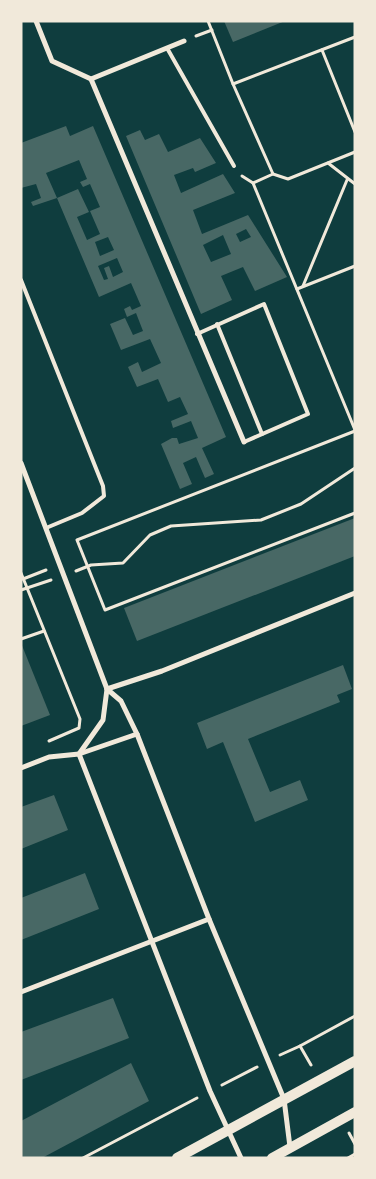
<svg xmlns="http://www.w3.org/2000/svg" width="376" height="1179" font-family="'Titillium Web',sans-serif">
  <rect width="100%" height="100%" fill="#0f3d3e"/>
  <g fill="#486865" fill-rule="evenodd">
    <path d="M 224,21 L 285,21 L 233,42 Z"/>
    <path d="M 66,126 L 70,136 L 93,126 L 226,437 L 202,448 L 214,474 L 205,478 L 196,457 L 183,463 L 192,484 L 180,489 L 161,444 L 172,438 L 177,438 L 179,444 L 198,438 L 191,421 L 173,428 L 171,421 L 188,414 L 180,397 L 168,402 L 158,379 L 137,387 L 128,367 L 138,362 L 142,372 L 161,363 L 150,339 L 121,350 L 110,324 L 125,318 L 133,335 L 143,331 L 136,313 L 127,317 L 124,309 L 130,306 L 132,310 L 141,306 L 131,283 L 99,297 L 57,198 L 78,189 L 89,212 L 77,217 L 87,240 L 100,234 L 90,211 L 100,207 L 90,184 L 83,187 L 80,182 L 87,179 L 79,160 L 46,173 L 57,198 L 33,206 L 31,202 L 41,198 L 36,184 L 21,188 L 21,143 ZM 108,237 L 114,250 L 100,256 L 95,242 ZM 117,258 L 123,272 L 113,277 L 109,266 L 104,268 L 108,279 L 104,280 L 98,266 Z"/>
    <path d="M 140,130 L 145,140 L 159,134 L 168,152 L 200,138 L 216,163 L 195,172 L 193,168 L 174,175 L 181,193 L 223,174 L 235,193 L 193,210 L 202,234 L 248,215 L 287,277 L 255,291 L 243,267 L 221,276 L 232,300 L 201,314 L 126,136 ZM 246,229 L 251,237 L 240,242 L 236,234 ZM 223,235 L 231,254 L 211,262 L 203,245 Z"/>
    <path d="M 355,518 L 355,556 L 137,641 L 124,608 Z"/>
    <path d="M 21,643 L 50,715 L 21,726 Z"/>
    <path d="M 343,665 L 352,689 L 337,695 L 340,702 L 248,739 L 270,792 L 300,780 L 308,800 L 255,822 L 223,742 L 207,749 L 197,723 Z"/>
    <path d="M 54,795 L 68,830 L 21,849 L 21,807 Z"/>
    <path d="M 85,873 L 99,909 L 21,940 L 21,898 Z"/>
    <path d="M 113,998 L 129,1038 L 21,1080 L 21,1032 Z"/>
    <path d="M 131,1063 L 149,1101 L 42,1158 L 21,1158 L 21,1121 Z"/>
  </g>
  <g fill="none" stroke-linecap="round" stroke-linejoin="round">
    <g stroke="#f1e9da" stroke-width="3">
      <path d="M 208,21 L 233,84 L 355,37"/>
      <path d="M 196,36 L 212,30"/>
      <path d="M 322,50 L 355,132"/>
      <path d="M 233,84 L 273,174 L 253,183 L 242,176"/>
      <path d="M 328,163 L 355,184"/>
      <path d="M 273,174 L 288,179 L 355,152"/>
      <path d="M 253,183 L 355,430"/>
      <path d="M 303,286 L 347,180"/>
      <path d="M 297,289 L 355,266"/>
      <path d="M 355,431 L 77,540 L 105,610 L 355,513"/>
      <path d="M 76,571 L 91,565 L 123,563 L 150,535 L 171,526 L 261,520 L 301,504 L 355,468"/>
      <path d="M 21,573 L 80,719 L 79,728 L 49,741"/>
      <path d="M 23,579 L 46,570"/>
      <path d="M 21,590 L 51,580"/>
      <path d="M 21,639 L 44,631"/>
      <path d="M 280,1055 L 300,1046"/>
      <path d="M 311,1065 L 300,1046 L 355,1016"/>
      <path d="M 222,1085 L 257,1067"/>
      <path d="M 349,1133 L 355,1144"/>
      <path d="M 83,1158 L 197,1098"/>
      <path d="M 348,1158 L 355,1154"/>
    </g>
    <g stroke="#f1e9da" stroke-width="4">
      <path d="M 167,48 L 234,166"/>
      <path d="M 21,280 L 103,486 L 104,496 L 82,513 L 46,528"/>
      <path d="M 217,324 L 262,434"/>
      <path d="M 197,334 L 264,304 L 308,414 L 244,442"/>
    </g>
    <g stroke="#f1e9da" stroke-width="5">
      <path d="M 36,21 L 52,61 L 91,79 L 244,442"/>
      <path d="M 91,79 L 184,41"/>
      <path d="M 21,463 L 107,689 L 103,720 L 79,754 L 210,1091 L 241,1158"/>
      <path d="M 107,689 L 121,701 L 137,734 L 209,919 L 284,1099 L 290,1147"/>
      <path d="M 107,689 L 162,671 L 355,593"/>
      <path d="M 21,768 L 49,757 L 79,754 L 137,734"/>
      <path d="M 21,992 L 209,919"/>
    </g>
    <g stroke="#f1e9da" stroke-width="10">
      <path d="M 177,1158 L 355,1061"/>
      <path d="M 272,1158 L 355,1112"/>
    </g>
  </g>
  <rect width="376" height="1179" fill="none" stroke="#f1e9da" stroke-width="45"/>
</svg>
